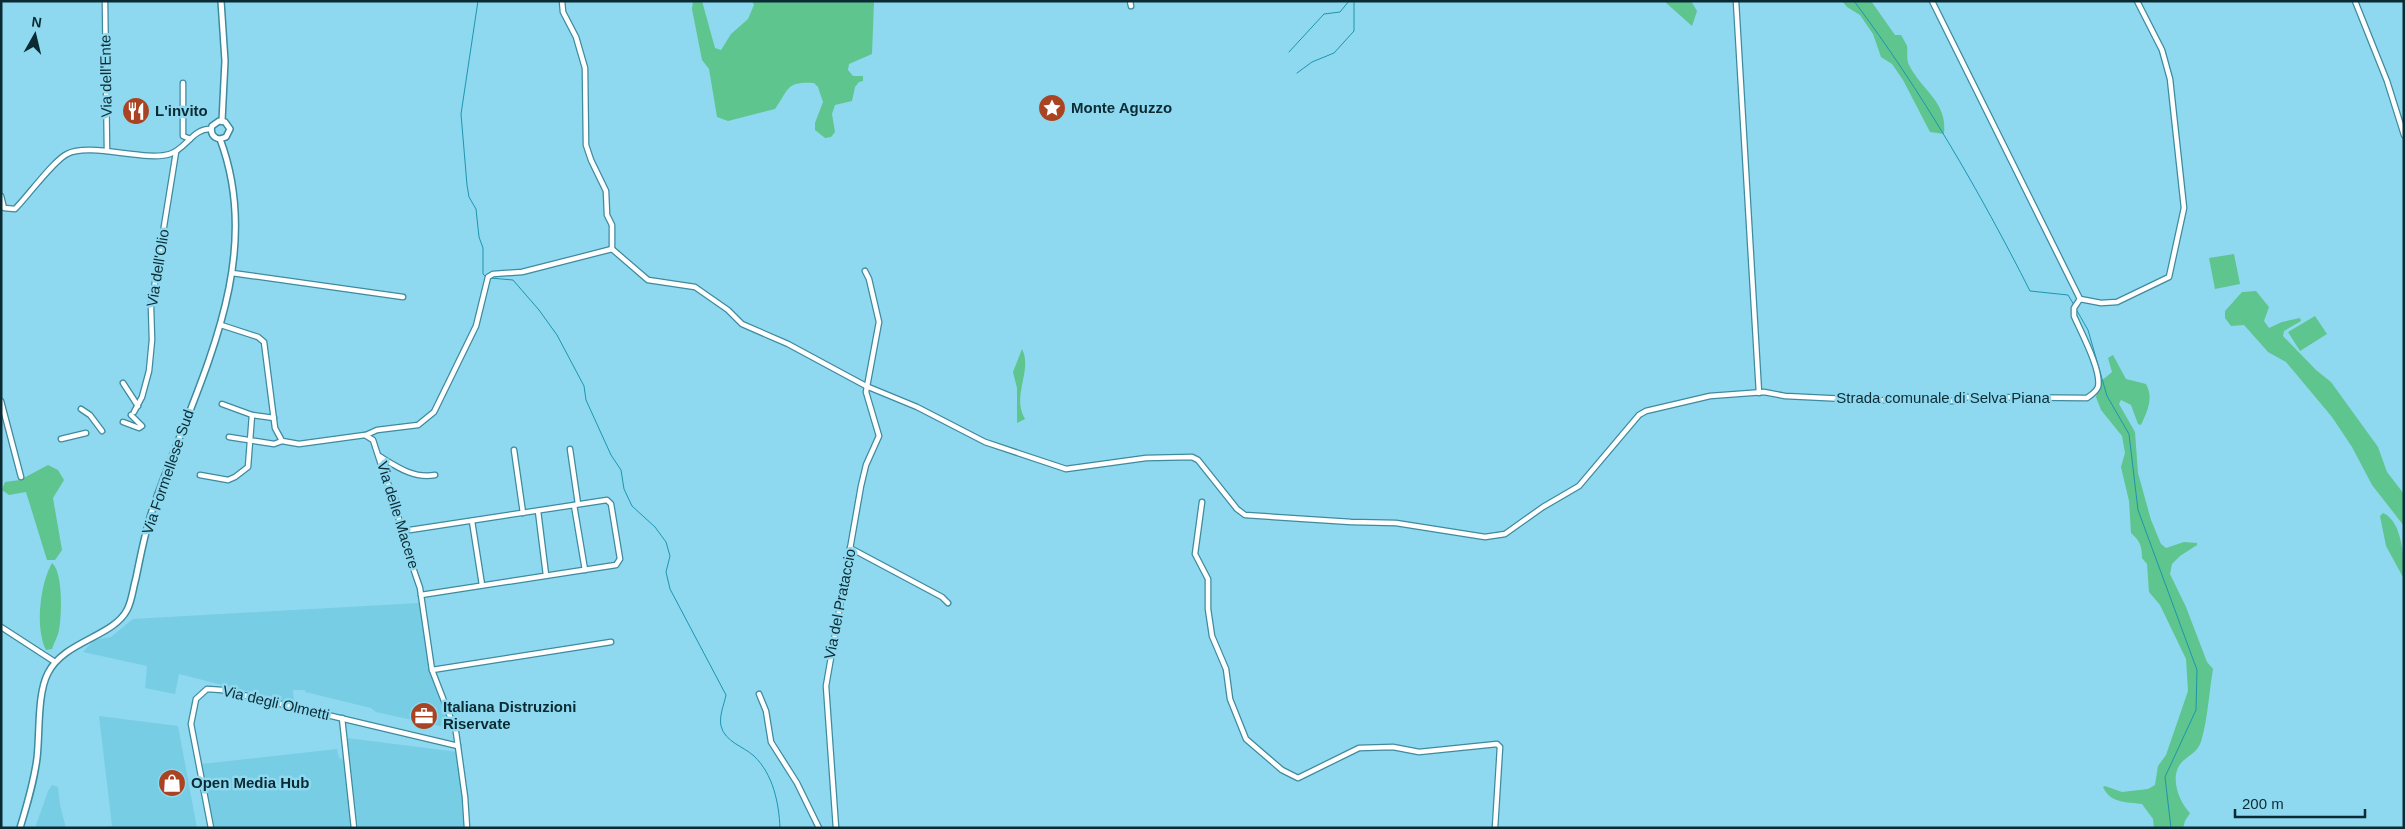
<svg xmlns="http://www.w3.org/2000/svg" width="2405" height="829" font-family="Arial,sans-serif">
  <rect width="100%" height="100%" fill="#8ed9ef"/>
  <g fill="#77cde4">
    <path d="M 419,603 L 421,606 L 430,667 L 453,729 L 376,712 L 371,708 L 305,692 L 305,690 L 293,690 L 294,703 L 179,674 L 175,694 L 145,688 L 147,666 L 83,652 L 94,640 L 111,637 L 133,619 Z"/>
    <path d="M 99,716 L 178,726 L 197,828 L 97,828 L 112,826 Z"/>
    <path d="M 347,738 L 458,752 L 465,828 L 358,828 Z"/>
    <path d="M 337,749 L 339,758 L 344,760 L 351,828 L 215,828 L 201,764 Z"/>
    <path d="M 52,785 L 58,787 L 60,805 L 66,828 L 35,828 L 48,791 Z"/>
  </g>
  <g fill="#5ec58e">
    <path d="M 693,1 L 702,1 L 715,48 L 721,50 L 731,34 L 748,19 L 754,5 L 752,1 L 874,1 L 872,54 L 849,64 L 848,70 L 853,76 L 863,76 L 863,81 L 859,82 L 855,87 L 852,101 L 835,105 L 832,114 L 835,132 L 831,137 L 825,138 L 815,130 L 815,123 L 823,102 L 818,87 L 814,83 C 786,81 789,89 775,109 L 728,121 L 717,117 L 709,69 L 702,60 L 692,9 Z"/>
    <path d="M 1664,1 L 1691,1 L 1697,11 L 1692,26 Z"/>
    <path d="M 1842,1 L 1871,1 L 1895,35 L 1901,35 C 1903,38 1905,42 1907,46 C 1908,52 1906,59 1909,65 C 1922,91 1948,102 1944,134 L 1930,132 L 1903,80 L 1892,64 L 1881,57 L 1873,34 L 1860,15 L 1847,7 Z"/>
    <path d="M 2234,254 L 2240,284 L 2215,289 L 2209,258 Z"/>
    <path d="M 2256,291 L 2269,307 L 2264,321 L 2269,328 L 2282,322 L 2300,318 L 2301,321 L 2284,331 L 2283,336 L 2316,370 L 2331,382 L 2378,447 L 2387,472 L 2404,494 L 2404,526 L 2372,485 L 2352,447 L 2332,417 L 2286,362 L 2268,352 L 2244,325 L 2231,326 L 2225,318 L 2225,311 L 2242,292 Z"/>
    <path d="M 2315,316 L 2327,334 L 2300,351 L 2288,332 Z"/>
    <path d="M 1022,349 C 1033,370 1011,396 1025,419 L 1017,423 L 1017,388 L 1013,372 Z"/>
    <path d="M 2113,355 L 2126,379 L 2146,384 C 2154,398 2147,412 2141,425 L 2138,424 L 2131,405 L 2121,400 L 2119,404 L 2135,432 L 2138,473 L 2151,520 L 2161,544 L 2166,548 L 2184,542 L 2197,543 L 2197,545 L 2180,556 L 2172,564 L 2170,574 L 2186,607 L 2207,662 L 2213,669 C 2209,692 2208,716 2202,738 C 2199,751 2192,753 2183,761 C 2168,775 2179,802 2190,813 L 2185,821 L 2183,828 L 2154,828 L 2153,819 L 2142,804 C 2126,802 2110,803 2103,787 L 2105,786 L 2122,792 L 2148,789 L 2155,785 L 2158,766 L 2166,755 L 2188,691 L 2186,659 L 2160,605 L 2149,592 L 2147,564 L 2142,558 C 2142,546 2140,541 2131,533 L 2129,501 L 2121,467 L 2125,453 L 2122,436 L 2101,410 L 2096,397 L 2100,382 L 2112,372 L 2108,358 Z"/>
    <path d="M 48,465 L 58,470 L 64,480 L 53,498 L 62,550 L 55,560 L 47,560 L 26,492 L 9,495 L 2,490 L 5,482 L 20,480 Z"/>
    <path d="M 2383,513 C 2403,521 2404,561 2404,579 L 2386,546 L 2380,516 Z"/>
    <path d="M 52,563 C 63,571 62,617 59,630 C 58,636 54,643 52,649 L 46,650 C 35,628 40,584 52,563 Z"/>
  </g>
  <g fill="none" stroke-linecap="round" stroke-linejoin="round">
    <g stroke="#1c95b0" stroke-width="1">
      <path d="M 478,1 L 461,114 L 467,185 L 469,197 L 476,209 L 479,237 L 483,248 L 483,274 L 486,277"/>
      <path d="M 1854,1 C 1921,90 1980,192 2030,291 L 2068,295 L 2074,305"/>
      <path d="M 1289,52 L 1324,14 L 1340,12 L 1349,1"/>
      <path d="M 1297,73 L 1312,62 L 1334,53 L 1354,31 L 1354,1"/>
      <path d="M 490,278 L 513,280 L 539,310 L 557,335 L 584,386 L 586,400 L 611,455 L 621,470 L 624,489 L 632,506 L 655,527 L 666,542 L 670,556 L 666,572 L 670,589 L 726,695 C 724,705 719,715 721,726 C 725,742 743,746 754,756 C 773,774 779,803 780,828"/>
      <path d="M 2076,309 L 2088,330 L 2107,396 L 2129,434 L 2138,510 L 2197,670 L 2196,710 L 2165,777 L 2171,828"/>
    </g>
    <g stroke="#3e8a9e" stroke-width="7">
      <g id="minor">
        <path d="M 105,1 L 107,151"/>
        <path d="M 562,1 L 563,12 L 576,37 L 585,68 L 586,145 L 591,160 L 606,191 L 607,215 L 612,225 L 612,249"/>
        <path d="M 1130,1 L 1131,6"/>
        <path d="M 1736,1 L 1759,393"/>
        <path d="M 1932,1 L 2080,299"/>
        <path d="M 2355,1 L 2387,81 L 2404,135"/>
        <path d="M 183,83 L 183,136 L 190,139"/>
        <path d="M 1,196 L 4,208 L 15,209 C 28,196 53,161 67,154 C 90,142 145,162 170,154 C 186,149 193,128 211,129"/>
        <path d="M 612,249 L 648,280 L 695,287 L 728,310 L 742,324 L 788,344 L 866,386 L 917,407 L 985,442 L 1066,469 L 1146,458 L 1192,457 L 1198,460 L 1237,509 L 1245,515 L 1351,522 L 1396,523 L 1485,537 L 1505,534 L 1543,507 L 1579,486 L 1639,415 L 1646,411 L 1710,396 L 1764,392 L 1785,396 L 1866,400 L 1953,401 L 1959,397 L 2087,398 C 2091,395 2096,392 2098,387 C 2102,371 2081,332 2074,316 L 2074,308 L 2080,299 L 2101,303 L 2117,302 L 2169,277 L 2184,208 L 2170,79 L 2162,50 L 2137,1"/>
        <path d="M 232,273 L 403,297"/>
        <path d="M 221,325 L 258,337 L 264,342 L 275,428 L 282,441 L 299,444 L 365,435 L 373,440 L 385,477 L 396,501 L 401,533 L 420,588 L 432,670 L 456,732 L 465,797 L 467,828"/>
        <path d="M 123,383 L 138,406"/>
        <path d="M 1,401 L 21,477"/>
        <path d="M 222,404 L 252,415 L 274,418"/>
        <path d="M 81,409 L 90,415 L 102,431"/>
        <path d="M 134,412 L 142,397 L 149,371 L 152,340 L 151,307 L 176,152"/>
        <path d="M 123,422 L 139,428 L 142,426 L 131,415"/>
        <path d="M 366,435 L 377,430 L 418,425 L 434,412 L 476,326 L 488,277 L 493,274 L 522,272 L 612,249"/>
        <path d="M 229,437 L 274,444 L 282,441"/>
        <path d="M 61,439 L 86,433"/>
        <path d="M 570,449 L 578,504"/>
        <path d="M 514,450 L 523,513"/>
        <path d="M 379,456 C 397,467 414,479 435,475"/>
        <path d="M 200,475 L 228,480 L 235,477 L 248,467 L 252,415"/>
        <path d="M 1202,502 L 1195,554 L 1208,579 L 1208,609 L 1212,636 L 1226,669 L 1230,699 L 1246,739 L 1282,770 L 1298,778 L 1359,748 L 1393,747 L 1419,752 L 1497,744 L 1500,747 L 1495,828"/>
        <path d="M 574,505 L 585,570"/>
        <path d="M 538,511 L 546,575"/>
        <path d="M 472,521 L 482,585"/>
        <path d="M 410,530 L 607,500 L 611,504 L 620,559 L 616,565 L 421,595"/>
        <path d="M 850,548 L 942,597 L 948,603"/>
        <path d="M 1,627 L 55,662"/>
        <path d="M 432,670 L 611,642"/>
        <path d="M 759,694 L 766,711 L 771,742 L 797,783 L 819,828"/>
        <path d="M 342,718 L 354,828"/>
        <path d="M 211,828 L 191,724 L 196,699 L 207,689 L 222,690 L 458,746"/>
        <path d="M 836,828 L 826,686 L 861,486 L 866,465 L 879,436 L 866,392 L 879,322 L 869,279 L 865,271"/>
      </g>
    </g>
    <g stroke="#3e8a9e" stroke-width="8">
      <g id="tertiary">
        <path d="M 221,1 L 225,61 L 222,121"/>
        <path d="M 20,828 C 27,805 34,782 37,758 C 40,733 37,694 48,673 C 64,641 113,637 127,610 C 132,601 133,588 136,578 C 141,554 145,531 153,508 C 193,390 268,266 220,139 C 213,138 210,133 212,126 L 219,121 L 225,122 L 230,129 L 226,137 L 220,139"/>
      </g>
    </g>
    <use href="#minor" stroke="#fff" stroke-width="4.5"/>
    <use href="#tertiary" stroke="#fff" stroke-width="5"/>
  </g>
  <defs>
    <g id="sight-disc" transform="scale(1.4375)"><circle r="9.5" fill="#aa4321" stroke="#8ed9ef"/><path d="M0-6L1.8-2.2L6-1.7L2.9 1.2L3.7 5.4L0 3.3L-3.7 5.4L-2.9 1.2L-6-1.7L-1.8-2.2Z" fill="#fff"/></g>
    <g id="restaurant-disc" transform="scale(1.4375)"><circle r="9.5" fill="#aa4321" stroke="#8ed9ef"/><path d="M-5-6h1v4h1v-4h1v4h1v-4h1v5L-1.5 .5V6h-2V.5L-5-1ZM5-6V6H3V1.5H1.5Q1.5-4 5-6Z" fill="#fff"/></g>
    <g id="office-disc" transform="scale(1.4375)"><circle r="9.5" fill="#aa4321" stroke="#8ed9ef"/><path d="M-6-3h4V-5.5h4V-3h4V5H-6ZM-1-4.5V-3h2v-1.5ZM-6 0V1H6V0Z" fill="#fff"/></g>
    <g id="shop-disc" transform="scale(1.4375)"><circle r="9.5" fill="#aa4321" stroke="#8ed9ef"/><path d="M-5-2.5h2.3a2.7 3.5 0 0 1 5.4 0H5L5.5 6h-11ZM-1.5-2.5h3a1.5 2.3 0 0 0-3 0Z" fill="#fff"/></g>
  </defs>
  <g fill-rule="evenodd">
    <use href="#sight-disc" x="1052" y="108"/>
    <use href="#restaurant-disc" x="136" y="111"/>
    <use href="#office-disc" x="424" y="716"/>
    <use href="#shop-disc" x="172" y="783"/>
  </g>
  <g text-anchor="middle" stroke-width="5" stroke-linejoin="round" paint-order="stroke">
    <g font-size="15" fill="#0b2b34" stroke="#8ed9ef">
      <text transform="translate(106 76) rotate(-91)" y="5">Via dell'Ente</text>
      <text transform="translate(158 268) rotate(-81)" y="5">Via dell'Olio</text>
      <text x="1943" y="403">Strada comunale di Selva Piana</text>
      <text transform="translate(168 472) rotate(-71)" y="5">Via Formellese Sud</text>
      <text transform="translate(398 515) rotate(73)" y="5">Via delle Macere</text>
      <text transform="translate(840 604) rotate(-79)" y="5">Via del Prataccio</text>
      <text transform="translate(276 703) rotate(13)" y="5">Via degli Olmetti</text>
    </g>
    <g font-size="15" font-weight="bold" fill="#0b2b34" stroke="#8ed9ef" text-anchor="start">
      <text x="1071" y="113">Monte Aguzzo</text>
      <text x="155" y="116">L'invito</text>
      <text x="443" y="712">Italiana Distruzioni<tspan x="443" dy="17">Riservate</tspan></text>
      <text x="191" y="788">Open Media Hub</text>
    </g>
  </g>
  <rect width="2405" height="829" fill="none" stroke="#0b2b34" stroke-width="5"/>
  <g transform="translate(35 35) rotate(8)" stroke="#8ed9ef" stroke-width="4" paint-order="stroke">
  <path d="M0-4L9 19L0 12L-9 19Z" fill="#0b2b34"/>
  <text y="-8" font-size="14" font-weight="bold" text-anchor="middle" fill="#0b2b34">N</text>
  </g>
  <path d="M2235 809v8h130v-8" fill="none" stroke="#0b2b34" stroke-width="2.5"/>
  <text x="2242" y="809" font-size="15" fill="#0b2b34" stroke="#8ed9ef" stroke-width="4" paint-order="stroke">200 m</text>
</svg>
